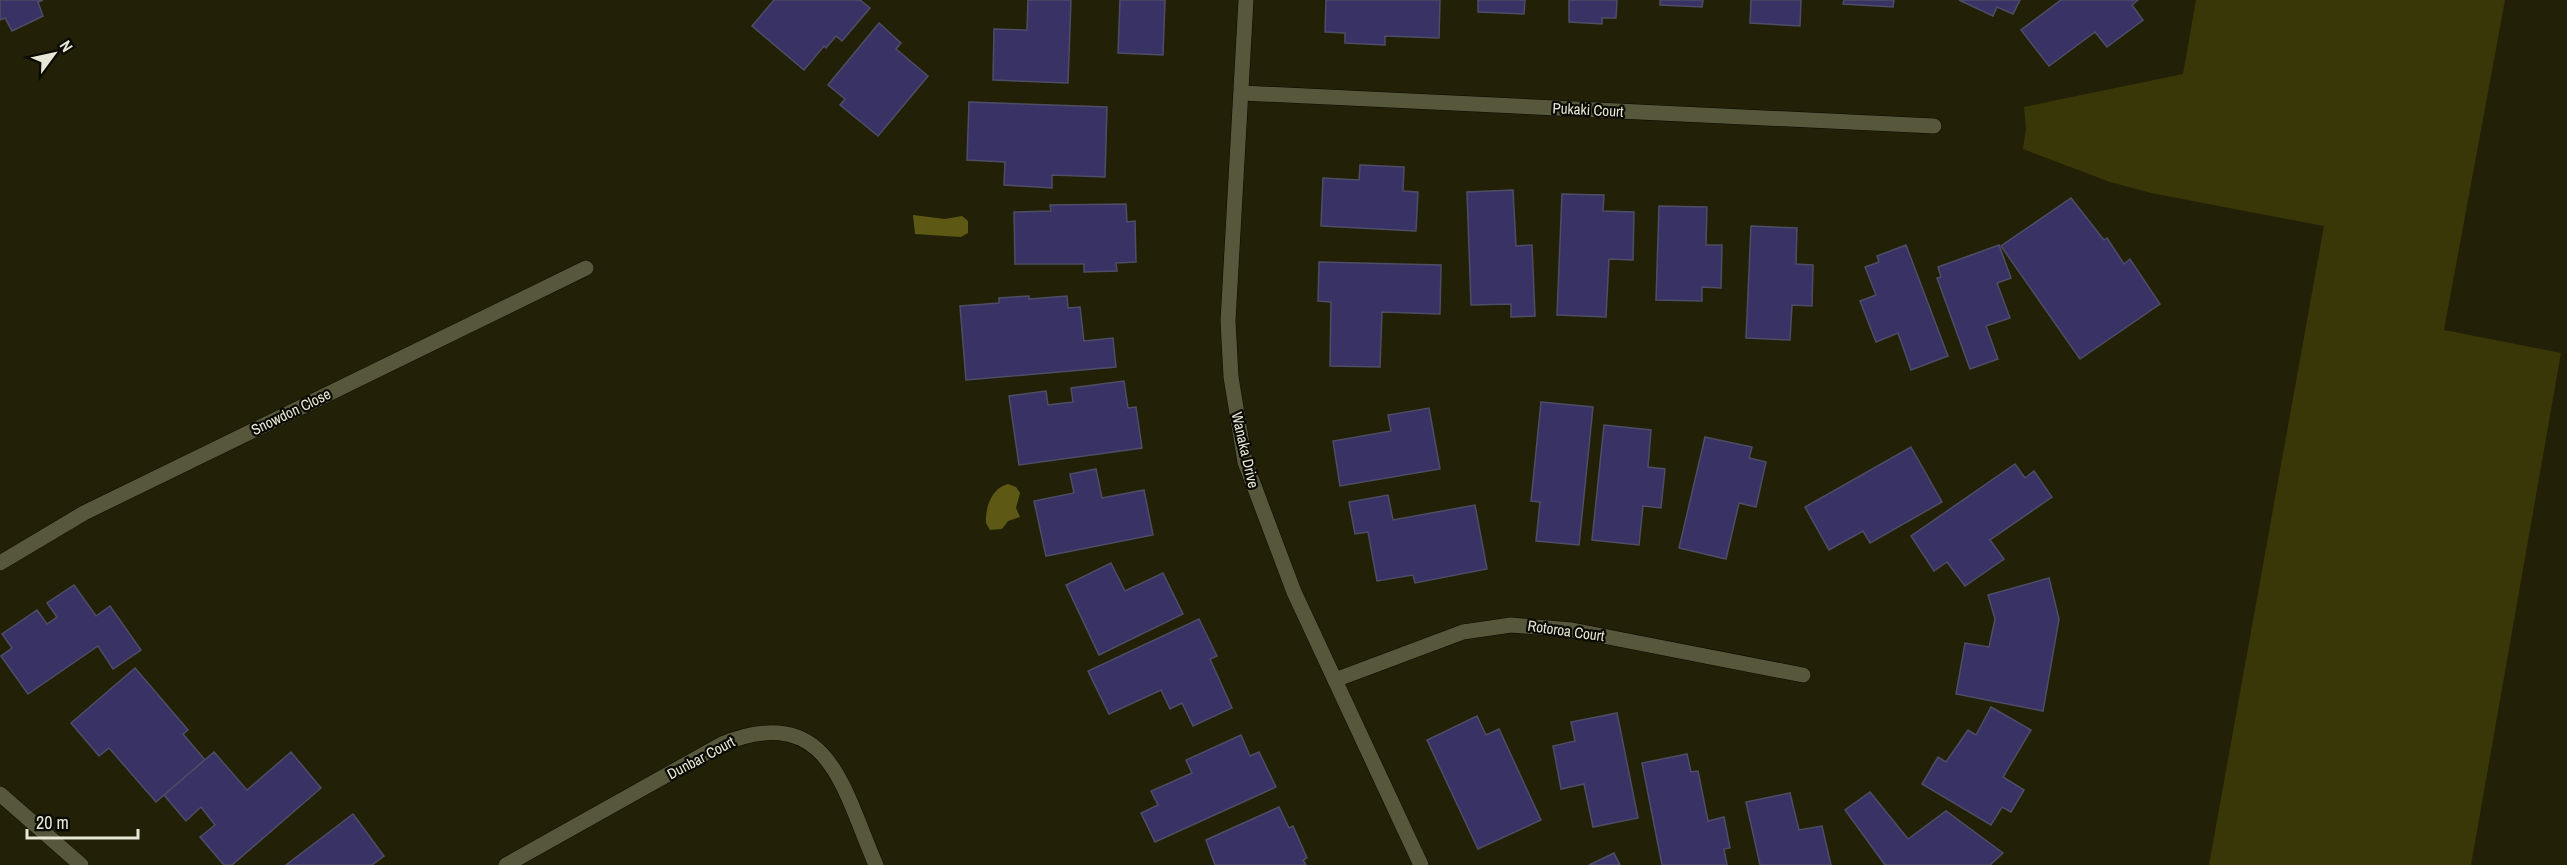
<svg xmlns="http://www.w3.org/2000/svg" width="2567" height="865" font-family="'Archivo Narrow',sans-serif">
  <rect width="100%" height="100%" fill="#222107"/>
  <path fill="#393707" d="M 2196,0 L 2505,0 L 2444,330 L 2561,353 L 2471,865 L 2209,865 L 2324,226 L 2151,193 L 2110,182 L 2023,149 L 2026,128 L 2024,107 L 2183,74 Z"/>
  <g fill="#5d5915">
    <path d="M 913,215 L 945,219 L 962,216 L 968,221 L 968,233 L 961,237 L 915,234 Z"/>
    <path d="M 1008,484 L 1016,487 L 1020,493 L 1016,508 L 1020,517 L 1008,521 L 1002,529 L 990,530 L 986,523 C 985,507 992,488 1008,484 Z"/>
  </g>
  <g fill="#393265" stroke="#4e4d66" stroke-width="1.5">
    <path d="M 0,0 L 43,0 L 38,2 L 43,16 L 12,31 L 5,18 L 0,20 Z"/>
    <path d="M 774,0 L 860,0 L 870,8 L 842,41 L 836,36 L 826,48 L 824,46 L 804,70 L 752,26 Z"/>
    <path d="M 1028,0 L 1071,0 L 1068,83 L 993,80 L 994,29 L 1027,30 Z"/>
    <path d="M 1120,0 L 1165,0 L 1163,55 L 1118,53 Z"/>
    <path d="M 1326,0 L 1440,0 L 1439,38 L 1385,36 L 1385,45 L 1345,43 L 1345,33 L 1325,32 Z"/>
    <path d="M 1478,0 L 1525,0 L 1524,14 L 1478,12 Z"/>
    <path d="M 1569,0 L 1617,0 L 1616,18 L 1602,18 L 1602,24 L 1569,22 Z"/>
    <path d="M 1660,0 L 1703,0 L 1702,7 L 1660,5 Z"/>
    <path d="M 1751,0 L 1801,0 L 1800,26 L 1750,23 Z"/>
    <path d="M 1844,0 L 1894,0 L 1893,7 L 1843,4 Z"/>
    <path d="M 1959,0 L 2020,0 L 2013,14 L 1997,7 L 1993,16 Z"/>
    <path d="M 2061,0 L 2138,0 L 2132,5 L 2143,20 L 2107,47 L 2095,32 L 2049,66 L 2021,30 Z"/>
    <path d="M 879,23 L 901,43 L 896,49 L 928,76 L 878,136 L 840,105 L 845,99 L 828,85 Z"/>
    <path d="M 969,102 L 1107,107 L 1105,177 L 1052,175 L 1052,188 L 1004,185 L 1005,162 L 967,160 Z"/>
    <path d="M 1360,165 L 1404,167 L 1403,191 L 1418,192 L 1416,231 L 1321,226 L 1323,178 L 1359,180 Z"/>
    <path d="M 1513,190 L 1516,246 L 1532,245 L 1535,316 L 1511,317 L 1511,304 L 1471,305 L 1467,192 Z"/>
    <path d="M 1562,194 L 1604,195 L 1603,211 L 1634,212 L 1633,260 L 1609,259 L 1606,317 L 1557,315 Z"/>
    <path d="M 2071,198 L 2104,240 L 2107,238 L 2124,264 L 2130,259 L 2160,304 L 2080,359 L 2001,246 Z"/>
    <path d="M 1126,204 L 1127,222 L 1135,221 L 1136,262 L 1116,263 L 1117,271 L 1084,272 L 1084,264 L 1015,264 L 1014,212 L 1051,211 L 1050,205 Z"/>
    <path d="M 1659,206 L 1707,207 L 1706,245 L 1722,245 L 1721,288 L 1702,287 L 1702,301 L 1656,300 Z"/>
    <path d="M 1751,226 L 1797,228 L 1796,264 L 1813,265 L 1812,306 L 1792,305 L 1790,340 L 1746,338 Z"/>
    <path d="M 1906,245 L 1948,356 L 1911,370 L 1898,333 L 1876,342 L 1860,301 L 1876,295 L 1865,267 L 1879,262 L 1877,256 Z"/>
    <path d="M 1999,245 L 2011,278 L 1997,283 L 2010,318 L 1986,326 L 1998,359 L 1970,369 L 1937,278 L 1941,277 L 1938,267 Z"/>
    <path d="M 1319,262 L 1441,265 L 1440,314 L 1382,312 L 1380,367 L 1330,366 L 1331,302 L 1318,301 Z"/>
    <path d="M 1029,296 L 1029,299 L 1067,296 L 1068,308 L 1080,307 L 1084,341 L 1113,338 L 1116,367 L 966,380 L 960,306 L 999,303 L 999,298 Z"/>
    <path d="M 1124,381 L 1128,408 L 1136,407 L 1142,448 L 1019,465 L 1009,396 L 1046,391 L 1048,405 L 1073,402 L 1071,388 Z"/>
    <path d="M 1541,402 L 1593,407 L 1579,545 L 1536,541 L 1540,502 L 1531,501 Z"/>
    <path d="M 1429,408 L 1440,469 L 1340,486 L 1333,441 L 1391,431 L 1388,415 Z"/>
    <path d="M 1604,425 L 1651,430 L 1648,467 L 1665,469 L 1661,508 L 1643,506 L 1639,545 L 1592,540 Z"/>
    <path d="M 1705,437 L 1752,447 L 1749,458 L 1766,462 L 1756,507 L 1739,503 L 1726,559 L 1679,548 Z"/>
    <path d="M 1911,447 L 1942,502 L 1870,543 L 1863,531 L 1829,550 L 1805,507 Z"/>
    <path d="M 2015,464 L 2025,478 L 2034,471 L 2052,497 L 1990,540 L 2004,559 L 1965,586 L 1947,562 L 1934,571 L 1911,536 Z"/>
    <path d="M 1096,469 L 1102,498 L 1144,490 L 1153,535 L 1046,556 L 1034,501 L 1074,493 L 1070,474 Z"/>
    <path d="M 1388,495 L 1393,520 L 1475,505 L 1487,569 L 1415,583 L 1413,575 L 1377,581 L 1368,532 L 1355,534 L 1349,502 Z"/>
    <path d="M 1111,563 L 1125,591 L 1163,573 L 1183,614 L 1099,655 L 1066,585 Z"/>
    <path d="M 2049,578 L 2059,619 L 2043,711 L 1956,694 L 1965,643 L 1989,647 L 1995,619 L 1988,595 Z"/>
    <path d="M 74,585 L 96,616 L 110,606 L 141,650 L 113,669 L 98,646 L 28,694 L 1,656 L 12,648 L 2,634 L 37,610 L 47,624 L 57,617 L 47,603 Z"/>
    <path d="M 1199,619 L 1217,656 L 1210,659 L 1232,708 L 1193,726 L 1182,703 L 1170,709 L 1161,690 L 1109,714 L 1088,671 Z"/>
    <path d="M 135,668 L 188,730 L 183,734 L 205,760 L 156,802 L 109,748 L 99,756 L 71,723 Z"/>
    <path d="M 1991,707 L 2031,730 L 2003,777 L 2024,790 L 2011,812 L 2002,807 L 1991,825 L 1922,784 L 1938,757 L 1946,762 L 1968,730 L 1976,735 Z"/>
    <path d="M 1617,713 L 1638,818 L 1593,827 L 1584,784 L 1561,789 L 1553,746 L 1575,741 L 1571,722 Z"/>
    <path d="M 1477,716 L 1486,735 L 1499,729 L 1541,820 L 1478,849 L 1427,740 Z"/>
    <path d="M 1241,735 L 1250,756 L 1259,752 L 1276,787 L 1155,842 L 1141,813 L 1158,805 L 1151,791 L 1192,773 L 1186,760 Z"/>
    <path d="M 214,752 L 247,790 L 291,752 L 321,788 L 232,865 L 224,865 L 200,837 L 215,825 L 201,807 L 186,821 L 164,795 Z"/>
    <path d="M 1687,754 L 1691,772 L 1698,771 L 1708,821 L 1724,817 L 1730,848 L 1724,849 L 1727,865 L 1662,865 L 1642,763 Z"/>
    <path d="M 1870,792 L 1908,839 L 1946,811 L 2003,853 L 1990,865 L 1885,865 L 1845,810 Z"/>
    <path d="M 1790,793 L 1799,830 L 1822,826 L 1831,865 L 1760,865 L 1746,802 Z"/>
    <path d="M 1279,807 L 1289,828 L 1293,826 L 1307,858 L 1303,860 L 1306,865 L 1215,865 L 1206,840 Z"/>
    <path d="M 353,814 L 384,856 L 372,865 L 286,865 Z"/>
    <path d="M 1614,853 L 1620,865 L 1589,865 Z"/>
  </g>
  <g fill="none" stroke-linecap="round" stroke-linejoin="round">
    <g stroke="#0c0a00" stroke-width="16">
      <g id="minor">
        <path d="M 1246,0 L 1228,321 L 1231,377 L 1245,462 L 1294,592 L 1421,865"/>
        <path d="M 1242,93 L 1934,126"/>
        <path d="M 0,563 L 84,513 L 586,268"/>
        <path d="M 1335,680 L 1463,632 L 1511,625 L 1572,630 L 1803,675"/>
        <path d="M 0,794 L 81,865"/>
        <path d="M 506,865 L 722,744 C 829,701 842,787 876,865"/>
      </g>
    </g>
    <use href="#minor" stroke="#57573b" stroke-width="15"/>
  </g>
  <g text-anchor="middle" stroke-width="4.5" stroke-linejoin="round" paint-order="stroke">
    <g font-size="15" fill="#e7e7d8" stroke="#0b0a02">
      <text transform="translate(1588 110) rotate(3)" y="5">Pukaki Court</text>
      <text transform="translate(291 412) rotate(-26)" y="5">Snowdon Close</text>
      <text transform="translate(1245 450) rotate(77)" y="5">Wanaka Drive</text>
      <text transform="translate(1566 631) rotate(8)" y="5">Rotoroa Court</text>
      <text transform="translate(701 758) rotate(-28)" y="5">Dunbar Court</text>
    </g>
  </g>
  <g transform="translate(54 54) rotate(57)" stroke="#0b0a02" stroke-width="4.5" paint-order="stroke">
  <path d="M0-4.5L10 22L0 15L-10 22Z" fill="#e7e7d8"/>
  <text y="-9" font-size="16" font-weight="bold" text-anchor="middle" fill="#e7e7d8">N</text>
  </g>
  <path d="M27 829v9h111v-9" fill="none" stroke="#e7e7d8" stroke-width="3"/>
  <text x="36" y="829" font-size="18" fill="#e7e7d8" stroke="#0b0a02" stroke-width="4.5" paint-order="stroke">20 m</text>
</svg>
